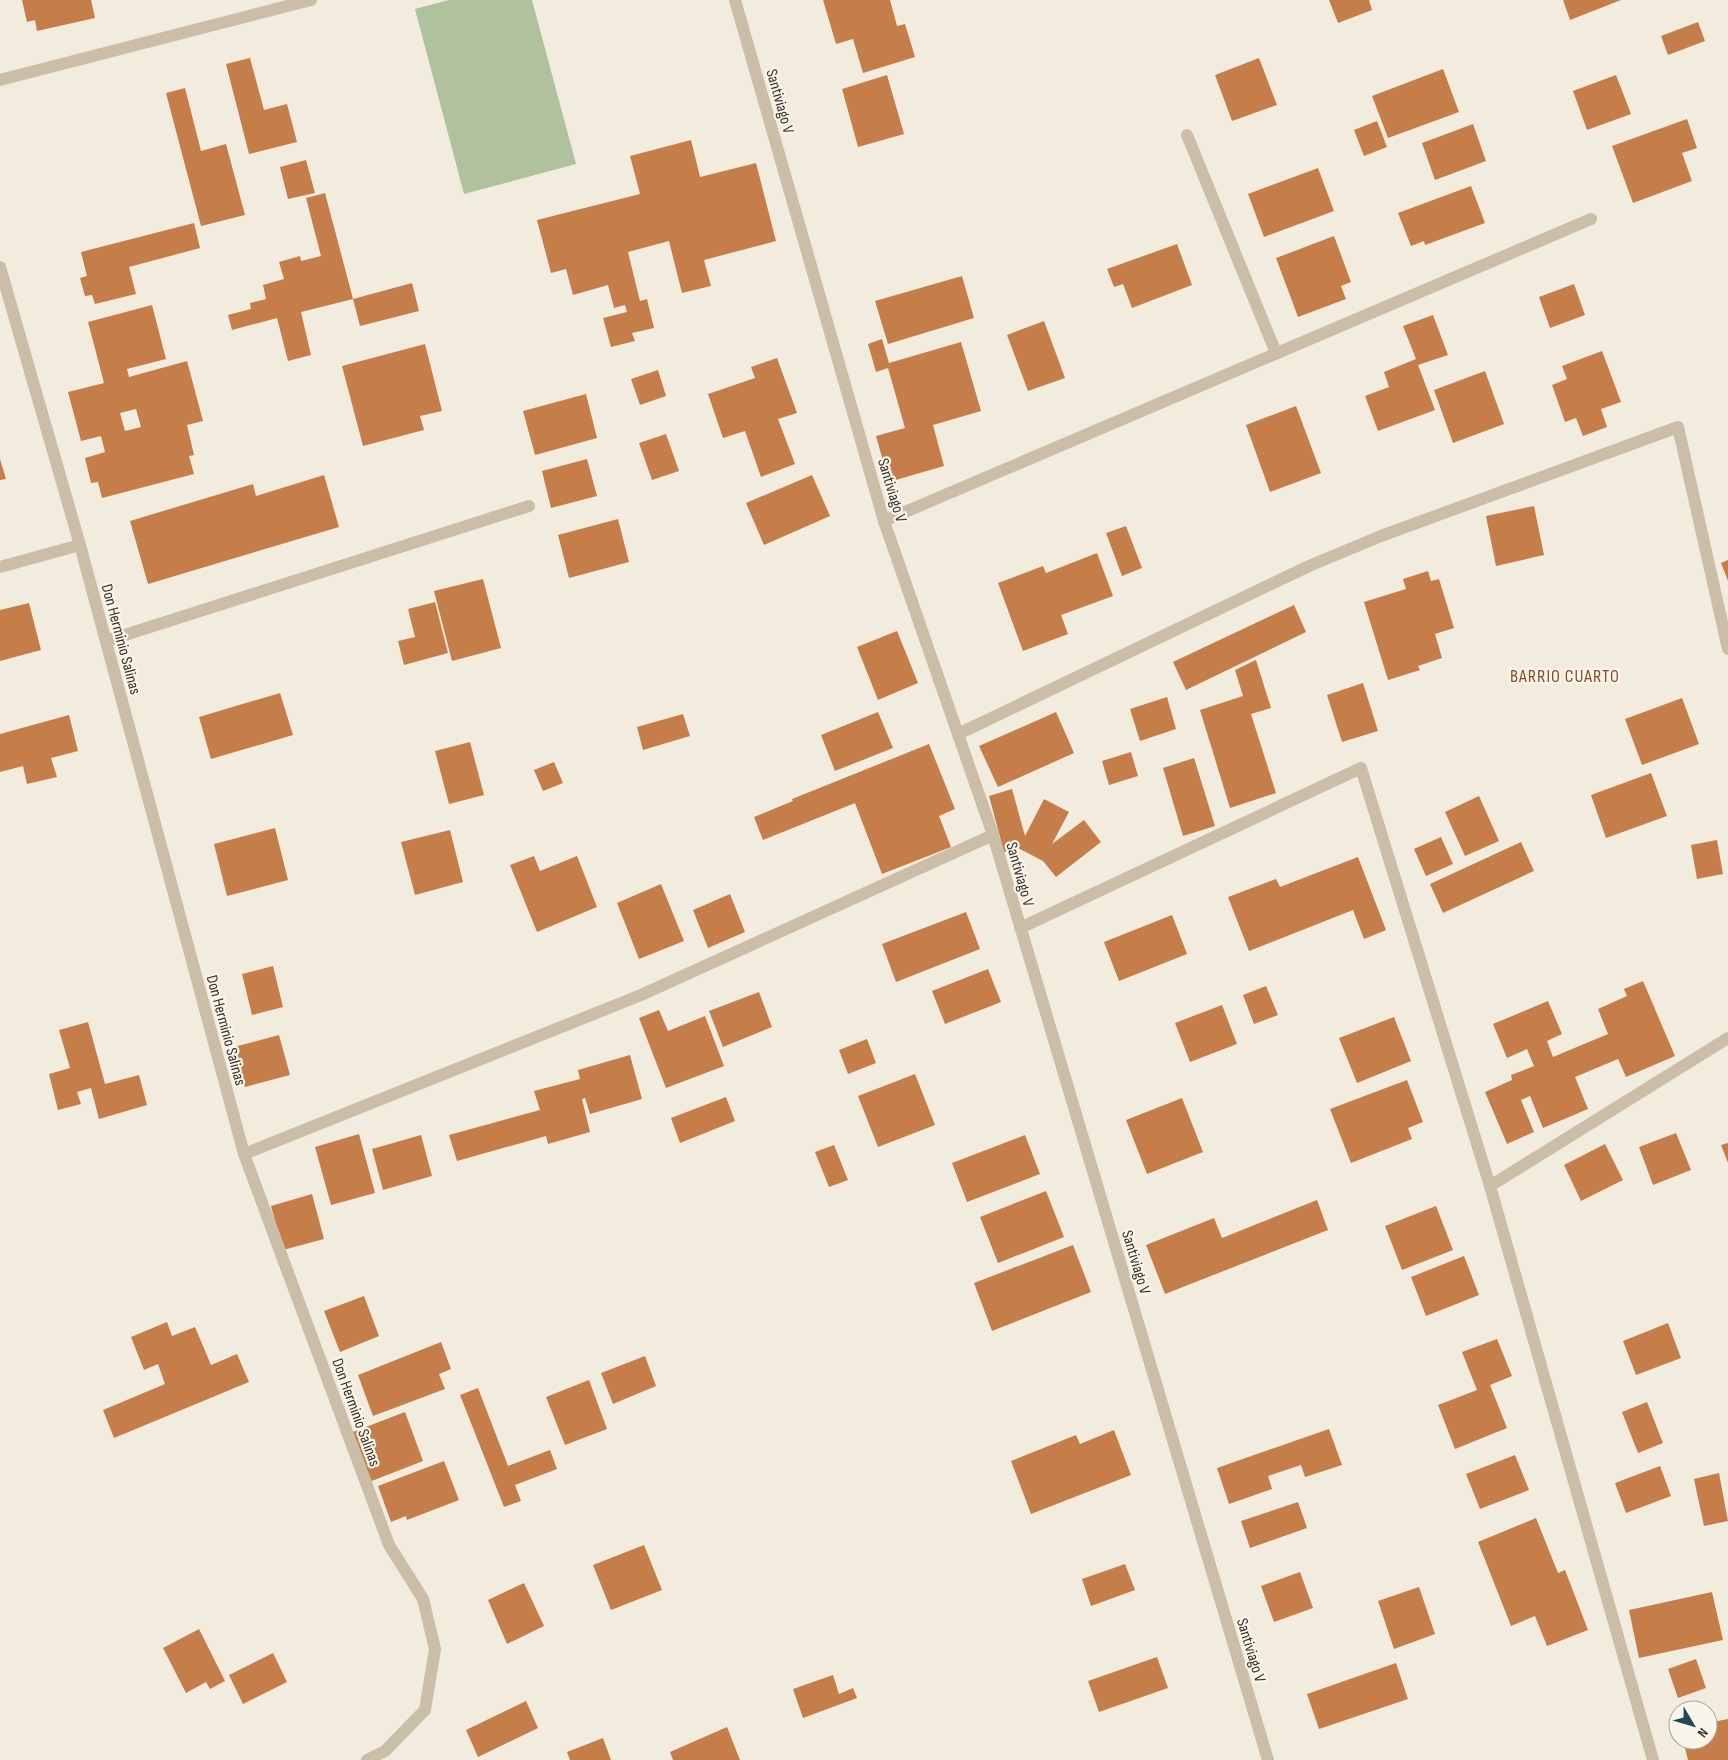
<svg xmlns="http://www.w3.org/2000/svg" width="1728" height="1760" font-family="'Sofia Sans Condensed',sans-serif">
  <rect width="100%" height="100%" fill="#f2ecde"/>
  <path fill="#afc19d" d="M 449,0 L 532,0 L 576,164 L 464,194 L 415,9 Z"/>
  <g fill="#c57d49" fill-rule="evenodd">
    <path d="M 22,0 L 91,0 L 95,18 L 37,31 L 35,20 L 27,22 Z"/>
    <path d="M 823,0 L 890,0 L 897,26 L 905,24 L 915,57 L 863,73 L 853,39 L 836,44 Z"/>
    <path d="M 1329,0 L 1369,0 L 1372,10 L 1338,23 Z"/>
    <path d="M 1563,0 L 1621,0 L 1570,20 Z"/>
    <path d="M 1698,22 L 1705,41 L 1668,55 L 1661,36 Z"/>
    <path d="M 250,58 L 264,110 L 287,104 L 297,142 L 249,154 L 226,64 Z"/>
    <path d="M 1259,58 L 1277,105 L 1232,121 L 1215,75 Z"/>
    <path d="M 1443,69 L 1459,112 L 1388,138 L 1372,96 Z"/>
    <path d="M 887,75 L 904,134 L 858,147 L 842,89 Z"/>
    <path d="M 1616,75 L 1631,114 L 1587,130 L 1573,91 Z"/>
    <path d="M 185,88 L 201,151 L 226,144 L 245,215 L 201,226 L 166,93 Z"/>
    <path d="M 1687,119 L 1697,148 L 1682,153 L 1692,181 L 1633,203 L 1612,146 Z"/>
    <path d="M 1377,121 L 1387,147 L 1364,156 L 1354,130 Z"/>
    <path d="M 1473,124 L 1486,161 L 1435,180 L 1422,143 Z"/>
    <path d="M 691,140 L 700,177 L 756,163 L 776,241 L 704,260 L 711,286 L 682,293 L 669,241 L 628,252 L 640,301 L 647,299 L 654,328 L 632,333 L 635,341 L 611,347 L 603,318 L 627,312 L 625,305 L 614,308 L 608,285 L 573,295 L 566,269 L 551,273 L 537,220 L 640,194 L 630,156 Z"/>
    <path d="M 306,160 L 315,193 L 288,199 L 280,167 Z"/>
    <path d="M 1318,168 L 1334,211 L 1264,237 L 1248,194 Z"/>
    <path d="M 1471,186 L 1485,223 L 1425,245 L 1424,241 L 1411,246 L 1398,213 Z"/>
    <path d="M 325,193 L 353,299 L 412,283 L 419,311 L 360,326 L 353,299 L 301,312 L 311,355 L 288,361 L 277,318 L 232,330 L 228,315 L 251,309 L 250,303 L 266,299 L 263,285 L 284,279 L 279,262 L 300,256 L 301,261 L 321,256 L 306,198 Z"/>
    <path d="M 194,223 L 200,248 L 129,267 L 136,294 L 95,304 L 92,295 L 85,296 L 80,278 L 87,276 L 81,252 Z"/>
    <path d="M 1334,236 L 1351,282 L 1341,286 L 1346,299 L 1298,317 L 1276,258 Z"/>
    <path d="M 1177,244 L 1192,285 L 1132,308 L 1123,284 L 1114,287 L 1107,269 Z"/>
    <path d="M 962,276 L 974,318 L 888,344 L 875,301 Z"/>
    <path d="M 1574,284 L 1585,315 L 1550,328 L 1539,297 Z"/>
    <path d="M 152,305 L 166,359 L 127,369 L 129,377 L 187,361 L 203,421 L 187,425 L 194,455 L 189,456 L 194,474 L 102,498 L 98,482 L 91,483 L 85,458 L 105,452 L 101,436 L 81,441 L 68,392 L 104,383 L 88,322 ZM 136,409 L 141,427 L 125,431 L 120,413 Z"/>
    <path d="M 1433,315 L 1448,355 L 1418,365 L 1435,410 L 1378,431 L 1365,396 L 1389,387 L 1384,372 L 1416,359 L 1403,326 Z"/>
    <path d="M 1044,321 L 1065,378 L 1028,391 L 1007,335 Z"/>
    <path d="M 882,339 L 889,363 L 961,342 L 981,411 L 933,425 L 944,466 L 889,482 L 876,436 L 905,428 L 888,368 L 876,372 L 868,344 Z"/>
    <path d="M 425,344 L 442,411 L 420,416 L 424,430 L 363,446 L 342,366 Z"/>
    <path d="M 1602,351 L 1621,402 L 1601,409 L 1607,427 L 1583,436 L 1576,418 L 1565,422 L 1552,385 L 1567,379 L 1562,366 Z"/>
    <path d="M 777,358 L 797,413 L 778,419 L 795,464 L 761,477 L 745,431 L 723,438 L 708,394 L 755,378 L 751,367 Z"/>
    <path d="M 658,370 L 666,396 L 640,405 L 631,379 Z"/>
    <path d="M 1485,371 L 1504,424 L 1453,443 L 1434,390 Z"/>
    <path d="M 586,394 L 597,438 L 535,455 L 523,411 Z"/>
    <path d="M 1296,406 L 1321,473 L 1270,492 L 1246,425 Z"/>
    <path d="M 666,434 L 679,471 L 652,480 L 639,443 Z"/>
    <path d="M 0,459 L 6,479 L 0,480 Z"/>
    <path d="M 587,459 L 597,496 L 551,508 L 542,471 Z"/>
    <path d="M 324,475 L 339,527 L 148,584 L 130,521 L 253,484 L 256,496 Z"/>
    <path d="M 812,475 L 830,516 L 764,545 L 746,503 Z"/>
    <path d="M 1534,506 L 1544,555 L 1496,566 L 1486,516 Z"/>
    <path d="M 618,519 L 629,562 L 569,578 L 558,535 Z"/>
    <path d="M 1126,526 L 1142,568 L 1122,576 L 1106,533 Z"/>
    <path d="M 1097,553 L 1113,596 L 1061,615 L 1068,634 L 1023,651 L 998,583 L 1043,566 L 1046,573 Z"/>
    <path d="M 1728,560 L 1728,581 L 1721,563 Z"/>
    <path d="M 1428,571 L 1431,581 L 1439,579 L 1454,628 L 1435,634 L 1442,658 L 1418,666 L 1420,670 L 1388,680 L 1364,602 L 1406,589 L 1403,579 Z"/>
    <path d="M 483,579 L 501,648 L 452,661 L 434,591 Z"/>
    <path d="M 435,602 L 448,653 L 404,665 L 398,641 L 415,637 L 408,609 Z"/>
    <path d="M 29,603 L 41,650 L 0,661 L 0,610 Z"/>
    <path d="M 1294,605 L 1306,632 L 1186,690 L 1173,662 Z"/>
    <path d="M 897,631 L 918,683 L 878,700 L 857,647 Z"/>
    <path d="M 1256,660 L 1271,708 L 1251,714 L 1276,793 L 1230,808 L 1200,710 L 1243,696 L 1235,670 Z"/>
    <path d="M 1363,683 L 1378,731 L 1342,742 L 1327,695 Z"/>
    <path d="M 280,693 L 293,735 L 211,759 L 199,717 Z"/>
    <path d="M 1167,697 L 1176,729 L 1140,741 L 1130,709 Z"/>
    <path d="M 1682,698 L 1699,744 L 1642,765 L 1625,719 Z"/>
    <path d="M 878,712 L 893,748 L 835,771 L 821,735 Z"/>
    <path d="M 1056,712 L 1074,753 L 998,787 L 979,746 Z"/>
    <path d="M 683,714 L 690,736 L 643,750 L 637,727 Z"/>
    <path d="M 69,715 L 78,751 L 51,758 L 57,777 L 27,784 L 23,766 L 0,772 L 0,734 Z"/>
    <path d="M 470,742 L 484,795 L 449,804 L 435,751 Z"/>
    <path d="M 929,744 L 955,809 L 939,816 L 951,847 L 882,874 L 855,803 L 763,840 L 754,817 L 793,801 L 792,799 Z"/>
    <path d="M 1131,752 L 1138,776 L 1109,785 L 1102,761 Z"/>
    <path d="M 1194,758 L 1215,826 L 1183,836 L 1163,768 Z"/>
    <path d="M 554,762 L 563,783 L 543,791 L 534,770 Z"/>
    <path d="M 1651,773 L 1667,816 L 1606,838 L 1591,795 Z"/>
    <path d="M 1012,789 L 1025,836 L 1044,799 L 1069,812 L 1052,844 L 1084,820 L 1101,842 L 1056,877 L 1043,861 L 1018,848 L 1004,852 L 989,796 Z"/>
    <path d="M 1479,796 L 1499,841 L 1465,856 L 1445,812 Z"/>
    <path d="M 275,828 L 288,880 L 227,896 L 214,844 Z"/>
    <path d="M 450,830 L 463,882 L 415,895 L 401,842 Z"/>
    <path d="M 1441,837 L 1453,864 L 1426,876 L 1414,849 Z"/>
    <path d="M 1717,840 L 1723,874 L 1697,879 L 1691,845 Z"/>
    <path d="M 1521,842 L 1534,871 L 1443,913 L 1430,884 Z"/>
    <path d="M 534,856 L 540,871 L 577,856 L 597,907 L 537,932 L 510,865 Z"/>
    <path d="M 1358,857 L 1386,930 L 1364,939 L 1353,910 L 1249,951 L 1228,897 L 1276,879 L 1280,887 Z"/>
    <path d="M 661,884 L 684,941 L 639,959 L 617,903 Z"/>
    <path d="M 730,894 L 745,932 L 708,948 L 693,910 Z"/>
    <path d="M 966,912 L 980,949 L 896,982 L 882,944 Z"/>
    <path d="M 1172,915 L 1187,954 L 1119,981 L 1104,942 Z"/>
    <path d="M 273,966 L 283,1007 L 252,1015 L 242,974 Z"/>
    <path d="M 988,969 L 1001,1002 L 945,1024 L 932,991 Z"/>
    <path d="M 1643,981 L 1675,1056 L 1626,1077 L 1618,1059 L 1575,1077 L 1588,1109 L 1543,1128 L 1530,1096 L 1521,1100 L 1534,1132 L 1507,1144 L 1485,1092 L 1512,1080 L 1511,1075 L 1534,1066 L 1527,1049 L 1507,1058 L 1493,1024 L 1548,1001 L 1562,1034 L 1547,1041 L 1553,1057 L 1608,1034 L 1598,1009 L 1627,996 L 1624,989 Z"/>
    <path d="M 1266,986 L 1278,1015 L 1254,1024 L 1243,995 Z"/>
    <path d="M 759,992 L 772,1027 L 723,1047 L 709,1011 Z"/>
    <path d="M 1222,1005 L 1237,1044 L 1190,1062 L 1175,1023 Z"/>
    <path d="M 659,1010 L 668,1031 L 705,1016 L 724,1066 L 666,1088 L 639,1018 Z"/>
    <path d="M 1394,1017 L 1411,1061 L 1357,1083 L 1339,1038 Z"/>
    <path d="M 88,1022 L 105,1084 L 139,1075 L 147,1105 L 99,1119 L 91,1088 L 77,1092 L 81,1104 L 58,1110 L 49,1074 L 70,1068 L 59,1030 Z"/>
    <path d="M 279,1035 L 290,1075 L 245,1087 L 234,1047 Z"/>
    <path d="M 867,1039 L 876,1063 L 848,1074 L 839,1050 Z"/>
    <path d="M 630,1055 L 642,1099 L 590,1114 L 585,1098 L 582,1099 L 590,1132 L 548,1144 L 546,1136 L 457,1161 L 449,1135 L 540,1110 L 534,1091 L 580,1079 L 578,1070 Z"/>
    <path d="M 915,1074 L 935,1125 L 878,1147 L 858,1096 Z"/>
    <path d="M 1407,1080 L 1423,1122 L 1408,1128 L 1412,1139 L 1351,1163 L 1330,1109 Z"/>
    <path d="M 726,1097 L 735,1121 L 680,1143 L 671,1118 Z"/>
    <path d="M 1182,1098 L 1203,1152 L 1147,1174 L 1126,1120 Z"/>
    <path d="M 1676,1133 L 1691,1170 L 1653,1185 L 1639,1147 Z"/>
    <path d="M 359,1134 L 375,1193 L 331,1205 L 315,1147 Z"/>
    <path d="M 421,1135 L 432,1176 L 383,1190 L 372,1149 Z"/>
    <path d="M 1025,1135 L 1040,1174 L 967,1202 L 952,1163 Z"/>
    <path d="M 1728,1143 L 1728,1163 L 1721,1145 Z"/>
    <path d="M 1605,1144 L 1623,1180 L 1581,1201 L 1564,1165 Z"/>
    <path d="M 834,1145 L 848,1180 L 829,1187 L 815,1152 Z"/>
    <path d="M 1046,1191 L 1064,1237 L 998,1263 L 980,1217 Z"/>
    <path d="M 312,1194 L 324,1239 L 283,1250 L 271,1206 Z"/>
    <path d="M 1317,1200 L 1328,1230 L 1165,1294 L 1146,1245 L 1214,1218 L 1222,1238 Z"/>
    <path d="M 1436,1206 L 1453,1250 L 1402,1270 L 1385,1226 Z"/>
    <path d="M 1073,1245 L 1091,1292 L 992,1331 L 974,1283 Z"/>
    <path d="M 1464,1256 L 1479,1295 L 1426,1316 L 1411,1277 Z"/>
    <path d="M 364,1296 L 379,1336 L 340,1352 L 324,1311 Z"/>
    <path d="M 167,1322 L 172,1336 L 195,1327 L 211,1365 L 237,1354 L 249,1382 L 114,1438 L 103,1410 L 165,1384 L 158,1364 L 144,1370 L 131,1337 Z"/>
    <path d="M 1668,1323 L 1681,1358 L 1636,1375 L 1623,1341 Z"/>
    <path d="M 1497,1339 L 1512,1376 L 1490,1385 L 1507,1428 L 1455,1449 L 1438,1405 L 1477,1390 L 1462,1352 Z"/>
    <path d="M 441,1342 L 451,1369 L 439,1374 L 445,1389 L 373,1416 L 358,1375 Z"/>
    <path d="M 645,1356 L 656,1386 L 613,1404 L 601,1373 Z"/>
    <path d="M 589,1380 L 607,1429 L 565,1445 L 546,1397 Z"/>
    <path d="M 478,1388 L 508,1466 L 550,1450 L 557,1469 L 515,1485 L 521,1501 L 504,1507 L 460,1395 Z"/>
    <path d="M 1647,1402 L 1663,1443 L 1638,1453 L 1622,1412 Z"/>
    <path d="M 405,1412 L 423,1461 L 369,1482 L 350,1433 Z"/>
    <path d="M 1329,1429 L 1342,1465 L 1305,1477 L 1301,1465 L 1268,1476 L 1272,1489 L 1229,1504 L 1217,1468 Z"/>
    <path d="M 1114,1430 L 1131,1475 L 1031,1514 L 1011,1461 L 1076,1435 L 1080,1444 Z"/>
    <path d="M 1515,1455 L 1529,1490 L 1480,1509 L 1466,1474 Z"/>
    <path d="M 444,1461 L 459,1500 L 407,1520 L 406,1516 L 391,1522 L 378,1486 Z"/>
    <path d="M 1660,1466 L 1671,1496 L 1626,1513 L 1615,1483 Z"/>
    <path d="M 1719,1473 L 1728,1521 L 1704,1526 L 1694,1479 Z"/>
    <path d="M 1298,1502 L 1307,1528 L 1250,1548 L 1241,1521 Z"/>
    <path d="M 1536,1518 L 1558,1573 L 1565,1570 L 1588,1630 L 1547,1646 L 1535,1616 L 1511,1626 L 1478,1542 Z"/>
    <path d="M 644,1545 L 662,1590 L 611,1610 L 593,1565 Z"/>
    <path d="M 1125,1564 L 1135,1590 L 1091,1606 L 1082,1579 Z"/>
    <path d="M 1300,1572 L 1313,1608 L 1274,1622 L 1261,1586 Z"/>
    <path d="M 524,1583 L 544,1626 L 507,1644 L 488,1600 Z"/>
    <path d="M 1419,1587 L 1435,1634 L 1394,1649 L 1378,1601 Z"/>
    <path d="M 1712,1592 L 1723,1640 L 1639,1658 L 1629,1610 Z"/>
    <path d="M 199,1629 L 225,1681 L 210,1689 L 206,1682 L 186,1693 L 163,1648 Z"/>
    <path d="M 273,1653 L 287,1682 L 243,1704 L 229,1675 Z"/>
    <path d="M 1157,1657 L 1168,1688 L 1099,1712 L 1088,1681 Z"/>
    <path d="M 1696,1659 L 1706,1688 L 1678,1698 L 1668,1669 Z"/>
    <path d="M 1396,1663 L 1408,1699 L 1319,1729 L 1307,1694 Z"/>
    <path d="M 833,1675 L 839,1694 L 853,1688 L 857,1698 L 803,1718 L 793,1689 Z"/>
    <path d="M 526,1701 L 538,1728 L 478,1757 L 466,1730 Z"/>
    <path d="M 1728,1719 L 1728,1760 L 1688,1760 L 1683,1740 L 1708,1740 L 1708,1723 Z"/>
    <path d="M 727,1727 L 740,1760 L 673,1760 L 670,1752 Z"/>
    <path d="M 603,1738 L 611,1760 L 570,1760 L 567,1752 Z"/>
  </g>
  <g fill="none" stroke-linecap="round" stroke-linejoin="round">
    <g stroke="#cbbea9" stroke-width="12">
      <path d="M 735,0 L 884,521 L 993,835 L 1268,1760"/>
      <path d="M 0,80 L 311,0"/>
      <path d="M 1187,135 L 1276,353"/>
      <path d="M 0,267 L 80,545 L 244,1154 L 389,1545 L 423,1599 L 435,1649 L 425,1710 L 385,1751 L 367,1760"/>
      <path d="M 884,521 L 1591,219"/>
      <path d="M 0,567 L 80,545"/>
      <path d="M 106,641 L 529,506"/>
      <path d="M 958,734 L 1309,566 L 1381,536 L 1678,427 L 1728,649"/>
      <path d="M 1020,928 L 1361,768 L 1490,1186 L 1653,1760"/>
      <path d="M 244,1154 L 641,995 L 993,835"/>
      <path d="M 1490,1186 L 1728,1038"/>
    </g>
  </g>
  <g text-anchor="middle" stroke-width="4.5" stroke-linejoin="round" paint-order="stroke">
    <g font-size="16" fill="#383029" stroke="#faf5ea">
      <text transform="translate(781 101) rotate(74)" y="6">Santiviago V</text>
      <text transform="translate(893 490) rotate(73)" y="6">Santiviago V</text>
      <text transform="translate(122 639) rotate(75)" y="6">Don Herminio Salinas</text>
      <text transform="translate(1021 874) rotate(74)" y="6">Santiviago V</text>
      <text transform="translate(227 1030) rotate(75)" y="6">Don Herminio Salinas</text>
      <text transform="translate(1137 1262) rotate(73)" y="6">Santiviago V</text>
      <text transform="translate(357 1412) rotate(70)" y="6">Don Herminio Salinas</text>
      <text transform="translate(1252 1650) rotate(73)" y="6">Santiviago V</text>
    </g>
    <g font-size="18" letter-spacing="1" fill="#864c23" stroke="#faf5ea">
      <text x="1565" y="682">BARRIO CUARTO</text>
    </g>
  </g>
  <g transform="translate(1693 1725) rotate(128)"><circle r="24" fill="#faf5ea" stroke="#aca69d"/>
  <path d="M0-4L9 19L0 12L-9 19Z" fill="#1f4b59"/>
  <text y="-8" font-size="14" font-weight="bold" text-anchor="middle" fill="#383029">N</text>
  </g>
</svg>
